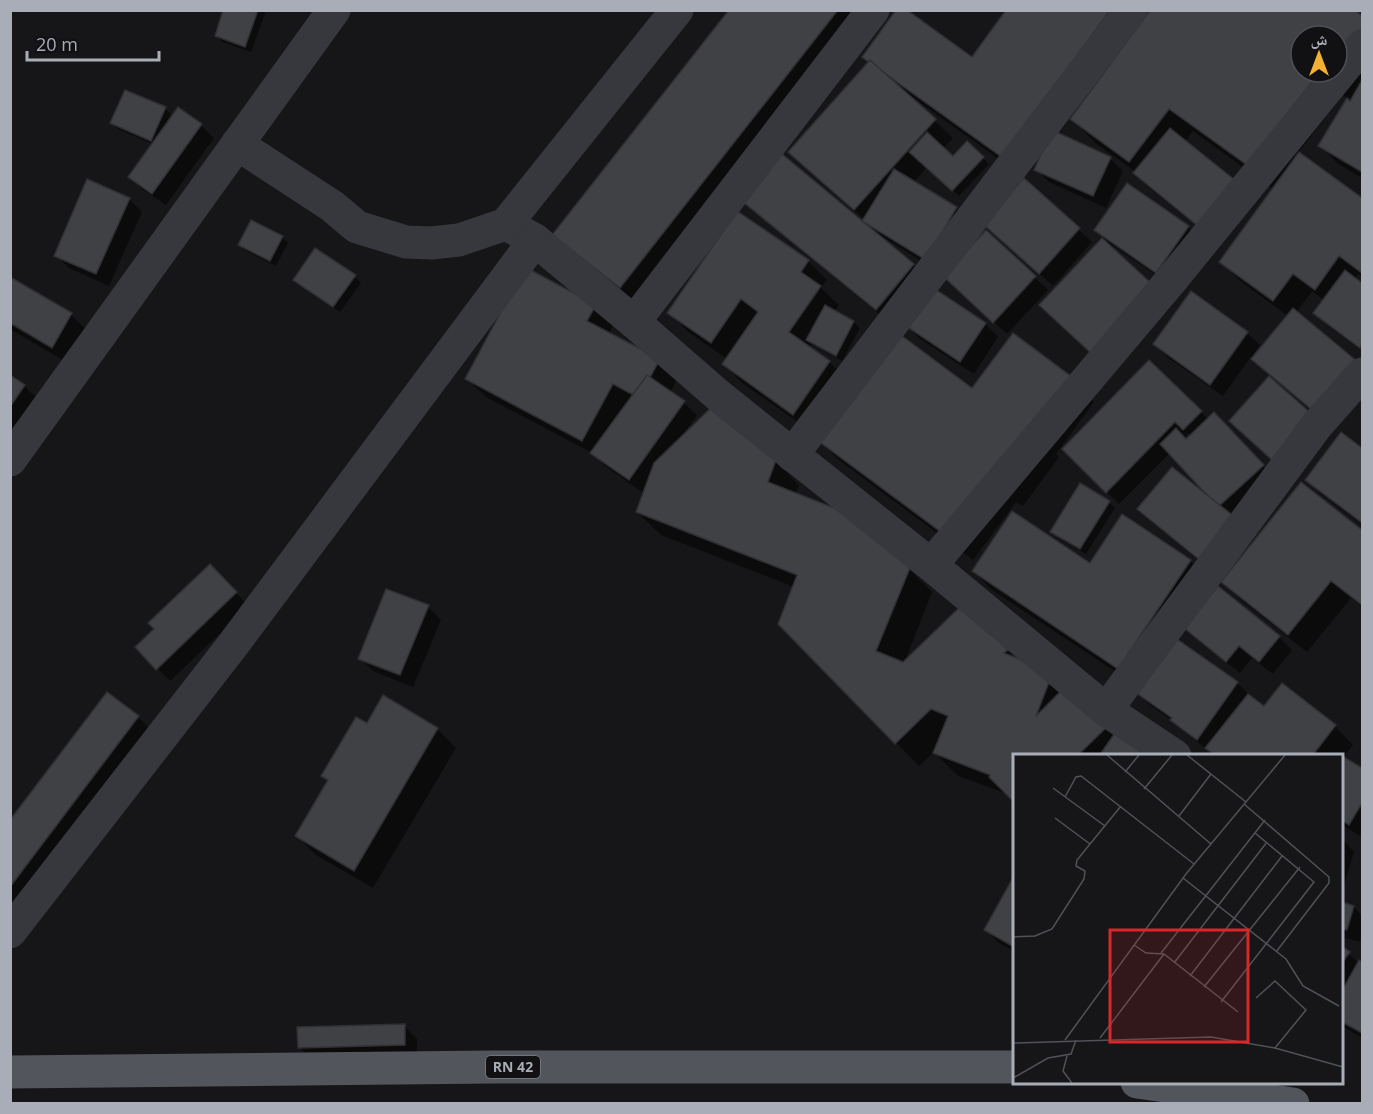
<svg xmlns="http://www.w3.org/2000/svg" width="1373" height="1114" font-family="'Open Sans','Noto Naskh Arabic',sans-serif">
  <rect width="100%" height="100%" fill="#161618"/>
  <g fill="#0007" fill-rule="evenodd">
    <path d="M 225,10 L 266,11 L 251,52 L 222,42 L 216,35 Z"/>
    <path d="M 731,10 L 861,10 L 633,299 L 567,248 Z"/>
    <path d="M 1007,10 L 1125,10 L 1054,133 L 1110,159 L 1123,171 L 1106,208 L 1049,182 L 1036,169 L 1048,142 L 1022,176 L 911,96 L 910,98 L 953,138 L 943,149 L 953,158 L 983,158 L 989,164 L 959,196 L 927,167 L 914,182 L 956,208 L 969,221 L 939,272 L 883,237 L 881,238 L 913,265 L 932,283 L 895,327 L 764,220 L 745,202 L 863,223 L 865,220 L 809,170 L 870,63 L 972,59 Z"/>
    <path d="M 1353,10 L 1362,18 L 1362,178 L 1338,164 L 1320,145 L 1348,99 L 1343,95 L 1298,153 L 1362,200 L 1362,277 L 1358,274 L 1355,279 L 1362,284 L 1362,351 L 1327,325 L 1315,312 L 1324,300 L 1312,291 L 1296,313 L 1331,425 L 1274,378 L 1231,421 L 1271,376 L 1251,357 L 1223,396 L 1167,357 L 1155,344 L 1247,333 L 1260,345 L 1252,357 L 1254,358 L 1288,316 L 1239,280 L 1221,261 L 1273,189 L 1193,131 L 1185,142 L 1218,243 L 1147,186 L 1135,173 L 1136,172 L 1095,143 L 1072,119 ZM 1301,36 L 1337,36 L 1337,72 L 1301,72 Z"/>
    <path d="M 165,108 L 171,115 L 168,121 L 201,125 L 214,138 L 166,205 L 143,190 L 130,177 L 153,144 L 118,129 L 112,123 Z"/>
    <path d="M 1024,180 L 1092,242 L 1053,286 L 997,236 Z"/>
    <path d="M 129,199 L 142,212 L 109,286 L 69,268 L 56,255 Z"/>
    <path d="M 738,213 L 808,261 L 827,280 L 821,288 L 839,305 L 834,312 L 854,322 L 860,328 L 842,361 L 812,344 L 809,348 L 829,362 L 848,380 L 812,432 L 742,383 L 724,364 L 727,359 L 687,331 L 669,312 Z"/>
    <path d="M 1188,227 L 1200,240 L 1169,284 L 1109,243 L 1096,230 Z"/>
    <path d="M 986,232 L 1048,290 L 1007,334 L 957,289 Z"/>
    <path d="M 282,237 L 288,243 L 276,266 L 246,251 L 240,245 Z"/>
    <path d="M 355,277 L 361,283 L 340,312 L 295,280 Z"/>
    <path d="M 10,279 L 71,315 L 90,333 L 71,365 L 10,329 Z"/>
    <path d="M 595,306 L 613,325 L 609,334 L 659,360 L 677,379 L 670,393 L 684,403 L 697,415 L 682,436 L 718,404 L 799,485 L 795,494 L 861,520 L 932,592 L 904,664 L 963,606 L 1015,658 L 1157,756 L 1014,756 L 1014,800 L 1010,795 L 958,776 L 934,752 L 919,766 L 780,624 L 794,587 L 661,535 L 637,512 L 646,486 L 642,492 L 605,466 L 594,454 L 486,397 L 467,379 Z"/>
    <path d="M 985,324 L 998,337 L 974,374 L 920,339 L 908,326 Z"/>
    <path d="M 1149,362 L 1209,420 L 1227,427 L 1275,479 L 1214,573 L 1152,522 L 1139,509 L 1209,496 L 1170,453 L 1119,504 L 1064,449 ZM 1189,433 L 1191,436 L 1183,443 L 1181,441 Z"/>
    <path d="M 10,377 L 24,386 L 43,404 L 10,453 Z"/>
    <path d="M 1071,379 L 1094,402 L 1056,454 L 1059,457 L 1023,506 L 1016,502 L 973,560 L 839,460 L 815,437 L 972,390 Z"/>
    <path d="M 1341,434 L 1362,450 L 1362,525 L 1320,493 L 1307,480 Z"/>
    <path d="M 1302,484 L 1362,532 L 1362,607 L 1351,598 L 1307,652 L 1242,601 L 1224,582 Z"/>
    <path d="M 1109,502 L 1115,508 L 1086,554 L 1058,538 L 1052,532 Z"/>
    <path d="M 1190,561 L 1209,579 L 1137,686 L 992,590 L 973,571 Z"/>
    <path d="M 210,566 L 249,606 L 170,681 L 137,647 L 156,629 Z"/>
    <path d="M 1218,588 L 1279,637 L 1292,650 L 1273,674 L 1252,658 L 1240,673 L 1199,641 L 1186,628 Z"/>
    <path d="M 428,607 L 441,620 L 413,687 L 373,671 L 360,658 Z"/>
    <path d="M 1237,683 L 1264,708 L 1335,726 L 1353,745 L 1343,758 L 1362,770 L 1362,837 L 1342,825 L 1342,756 L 1214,756 L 1173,721 L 1150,705 L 1137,692 Z"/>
    <path d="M 107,694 L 138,717 L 157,736 L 10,930 L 10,823 Z"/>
    <path d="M 367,725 L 437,729 L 456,748 L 373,888 L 316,855 L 297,836 L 329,782 L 323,776 Z"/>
    <path d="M 1342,839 L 1354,852 L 1342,892 Z"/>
    <path d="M 1014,879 L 1014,951 L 999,943 L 986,930 Z"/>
    <path d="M 1342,903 L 1354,907 L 1362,916 L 1362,933 L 1360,942 L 1342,937 Z"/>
    <path d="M 1342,948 L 1359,963 L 1362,964 L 1362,1038 L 1342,1026 Z"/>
    <path d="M 404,1026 L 417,1039 L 417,1057 L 312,1060 L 300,1047 Z"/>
  </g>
  <g fill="#404145" stroke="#303034" stroke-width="1.5">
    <path d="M 223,10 L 258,10 L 245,47 L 215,36 Z"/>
    <path d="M 729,10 L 838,10 L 620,288 L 552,235 Z"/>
    <path d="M 896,10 L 907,10 L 972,57 L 1006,10 L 1110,10 L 1003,158 L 862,57 Z"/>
    <path d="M 1150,10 L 1355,10 L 1362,16 L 1362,31 L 1337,66 L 1337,36 L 1301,36 L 1301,72 L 1333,72 L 1327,79 L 1319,73 L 1247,165 L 1169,109 L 1129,162 L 1070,119 Z"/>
    <path d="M 870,60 L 936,119 L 854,210 L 788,152 Z"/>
    <path d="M 1362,80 L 1362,172 L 1318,146 L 1347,98 L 1350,101 Z"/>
    <path d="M 125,90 L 166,107 L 151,141 L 110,123 Z"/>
    <path d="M 178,107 L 202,124 L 152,194 L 128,177 Z"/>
    <path d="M 1170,128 L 1241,185 L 1204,231 L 1133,173 Z"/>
    <path d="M 1052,130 L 1111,157 L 1093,196 L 1034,170 Z"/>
    <path d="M 927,132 L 953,156 L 967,141 L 984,157 L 952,191 L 909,152 Z"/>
    <path d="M 1299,152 L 1362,198 L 1362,273 L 1339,256 L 1315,290 L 1293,274 L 1273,301 L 1219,262 Z"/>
    <path d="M 782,154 L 914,264 L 876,310 L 743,202 Z"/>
    <path d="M 894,169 L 957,207 L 926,260 L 862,221 Z"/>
    <path d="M 1024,178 L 1080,228 L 1039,274 L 983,224 Z"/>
    <path d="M 87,179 L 130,198 L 96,274 L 54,256 Z"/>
    <path d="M 1127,183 L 1189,226 L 1156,273 L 1094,230 Z"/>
    <path d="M 737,211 L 809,260 L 801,272 L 821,286 L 789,332 L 830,361 L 793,415 L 722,364 L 758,312 L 741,299 L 711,343 L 667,313 Z"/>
    <path d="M 251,220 L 283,236 L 270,261 L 238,245 Z"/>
    <path d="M 986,230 L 1036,276 L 993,323 L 943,276 Z"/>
    <path d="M 1102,238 L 1153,285 L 1091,353 L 1039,305 Z"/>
    <path d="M 315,248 L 356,275 L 333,307 L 293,280 Z"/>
    <path d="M 525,267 L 596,305 L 587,321 L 660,359 L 639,398 L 613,384 L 582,441 L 465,379 Z"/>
    <path d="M 1345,270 L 1362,283 L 1362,344 L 1360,348 L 1313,313 Z"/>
    <path d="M 10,277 L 72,313 L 52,348 L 10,323 Z"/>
    <path d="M 932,287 L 986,323 L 960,362 L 906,326 Z"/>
    <path d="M 1191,291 L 1248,332 L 1210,385 L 1153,344 Z"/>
    <path d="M 825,305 L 854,321 L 836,356 L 806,340 Z"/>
    <path d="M 1293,308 L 1359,363 L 1317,414 L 1251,359 Z"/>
    <path d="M 894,330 L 972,388 L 1013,333 L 1072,377 L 949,538 L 813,437 Z"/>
    <path d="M 1149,360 L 1202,411 L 1183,430 L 1175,422 L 1106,493 L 1062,449 Z"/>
    <path d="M 10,375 L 25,385 L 10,407 Z"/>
    <path d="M 647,375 L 685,401 L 629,480 L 590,453 Z"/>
    <path d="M 1269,376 L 1314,416 L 1273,461 L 1229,421 Z"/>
    <path d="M 718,401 L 776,460 L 768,482 L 862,519 L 910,568 L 876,651 L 903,662 L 963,604 L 1008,650 L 1004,653 L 1053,672 L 1036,716 L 1070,682 L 1110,724 L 1077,756 L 1014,756 L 1014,802 L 989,777 L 990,775 L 933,753 L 948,716 L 931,709 L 895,744 L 778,624 L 797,575 L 636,512 L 654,463 Z"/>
    <path d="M 1214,412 L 1264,465 L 1218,507 L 1160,444 L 1176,428 L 1186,439 Z"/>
    <path d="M 1341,432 L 1362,448 L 1362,520 L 1361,522 L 1305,480 Z"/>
    <path d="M 1172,467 L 1236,518 L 1201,561 L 1137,509 Z"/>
    <path d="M 1301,482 L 1362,530 L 1362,605 L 1331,581 L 1288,635 L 1221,582 Z"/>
    <path d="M 1080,483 L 1110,501 L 1080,549 L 1050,532 Z"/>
    <path d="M 1012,511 L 1090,563 L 1122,514 L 1191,560 L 1118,669 L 972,571 Z"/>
    <path d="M 210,564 L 237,592 L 156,670 L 135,647 L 154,629 L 148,623 Z"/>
    <path d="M 1218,586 L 1280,636 L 1259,662 L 1239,646 L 1226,662 L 1184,628 Z"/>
    <path d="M 386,589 L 429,605 L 400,675 L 358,659 Z"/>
    <path d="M 1174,637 L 1238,682 L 1197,740 L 1170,720 L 1172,718 L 1135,692 Z"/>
    <path d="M 1282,683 L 1336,725 L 1312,756 L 1216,756 L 1205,748 L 1248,694 L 1264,706 Z"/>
    <path d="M 107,692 L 139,716 L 10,887 L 10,820 Z"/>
    <path d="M 383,695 L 438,728 L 354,871 L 295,836 L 328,780 L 321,776 L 356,717 L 367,723 Z"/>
    <path d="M 1119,727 L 1159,756 L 1099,756 Z"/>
    <path d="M 1342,756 L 1362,768 L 1362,803 L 1349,825 L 1342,820 Z"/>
    <path d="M 1014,876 L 1014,947 L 984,930 Z"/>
    <path d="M 1342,902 L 1354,906 L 1347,930 L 1342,929 Z"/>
    <path d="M 1342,946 L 1350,952 L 1342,963 Z"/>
    <path d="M 1359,960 L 1362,962 L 1362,1033 L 1342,1022 L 1342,991 Z"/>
    <path d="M 405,1024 L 405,1045 L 298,1048 L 297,1027 Z"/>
  </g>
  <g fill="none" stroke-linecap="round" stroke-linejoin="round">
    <g stroke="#37383d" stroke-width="33">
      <path d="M 237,144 L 332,206 L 357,227 L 406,242 L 431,243 L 459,240 L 506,224 L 535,240 L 634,322 L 719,396 L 931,565 L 1106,710 L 1175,756"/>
      <path d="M 506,224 L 677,10"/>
      <path d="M 634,322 L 873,10"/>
      <path d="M 792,455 L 1131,10"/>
      <path d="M 10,460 L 334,10"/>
      <path d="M 931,565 L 1173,278 L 1362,46"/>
      <path d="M 1106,710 L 1317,425 L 1362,374"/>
      <path d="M 10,932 L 232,646 L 535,240"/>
    </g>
    <g stroke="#53555c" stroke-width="33">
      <path d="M 10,1072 L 493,1067 L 1014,1067"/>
      <path d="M 1137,1082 L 1293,1104"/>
    </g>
  </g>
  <g text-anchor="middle" stroke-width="4.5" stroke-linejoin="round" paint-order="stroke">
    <rect fill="#111113" stroke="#7b7e86" stroke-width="1.5" x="486" y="1056" width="54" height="22" rx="4.5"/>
    <g font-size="14" font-weight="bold" fill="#a8adb8">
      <text x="513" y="1072">RN 42</text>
    </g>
  </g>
  <g transform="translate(1013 754)">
    <rect width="330" height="330" fill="#161618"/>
    <path fill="none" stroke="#505258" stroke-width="1.5" d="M 94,1 L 198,90M 174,1 L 233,48M 112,18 L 126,1M 40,34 L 92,72M 131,35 L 159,1M 52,43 L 63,23 L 68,22 L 181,110M 231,50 L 316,123 L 316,129 L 263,198M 166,62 L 198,20M 42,64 L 77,90M 170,124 L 273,205 L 290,232 L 326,252M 0,183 L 22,182 L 39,175 L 71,125 L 72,117 L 63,112 L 64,106 L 108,52M 121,191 L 133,199 L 151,200 L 225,258M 148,199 L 252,66M 161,209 L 254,88M 177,222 L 269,102M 191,233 L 287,113M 243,244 L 262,227 L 293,256 L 262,294M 208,248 L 301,128 L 242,79M 87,284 L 151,200M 52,286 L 173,120 L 272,1M 0,289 L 198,283 L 262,294 L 330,313M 54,302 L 50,317 L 59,329M 0,324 L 35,304 L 58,300 L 63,286"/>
    <path fill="#d62828" fill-opacity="0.15" stroke="#d62828" stroke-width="3" d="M 97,176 L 235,176 L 235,288 L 97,288 Z"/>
    <rect width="330" height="330" fill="none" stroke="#a8adb8" stroke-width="3"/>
  </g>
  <rect width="1373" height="1114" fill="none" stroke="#a8adb8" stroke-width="24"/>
  <g transform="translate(1319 54)"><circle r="28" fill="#111113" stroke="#4d4f55" stroke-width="1.5"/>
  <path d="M0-4.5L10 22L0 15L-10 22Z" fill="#f2b134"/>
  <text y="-9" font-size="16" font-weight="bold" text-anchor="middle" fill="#a8adb8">ش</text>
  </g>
  <path d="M27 51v9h132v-9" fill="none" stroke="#a8adb8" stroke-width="3"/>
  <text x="36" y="51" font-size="18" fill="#a8adb8" stroke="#111113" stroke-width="4.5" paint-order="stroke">20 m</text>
</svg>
